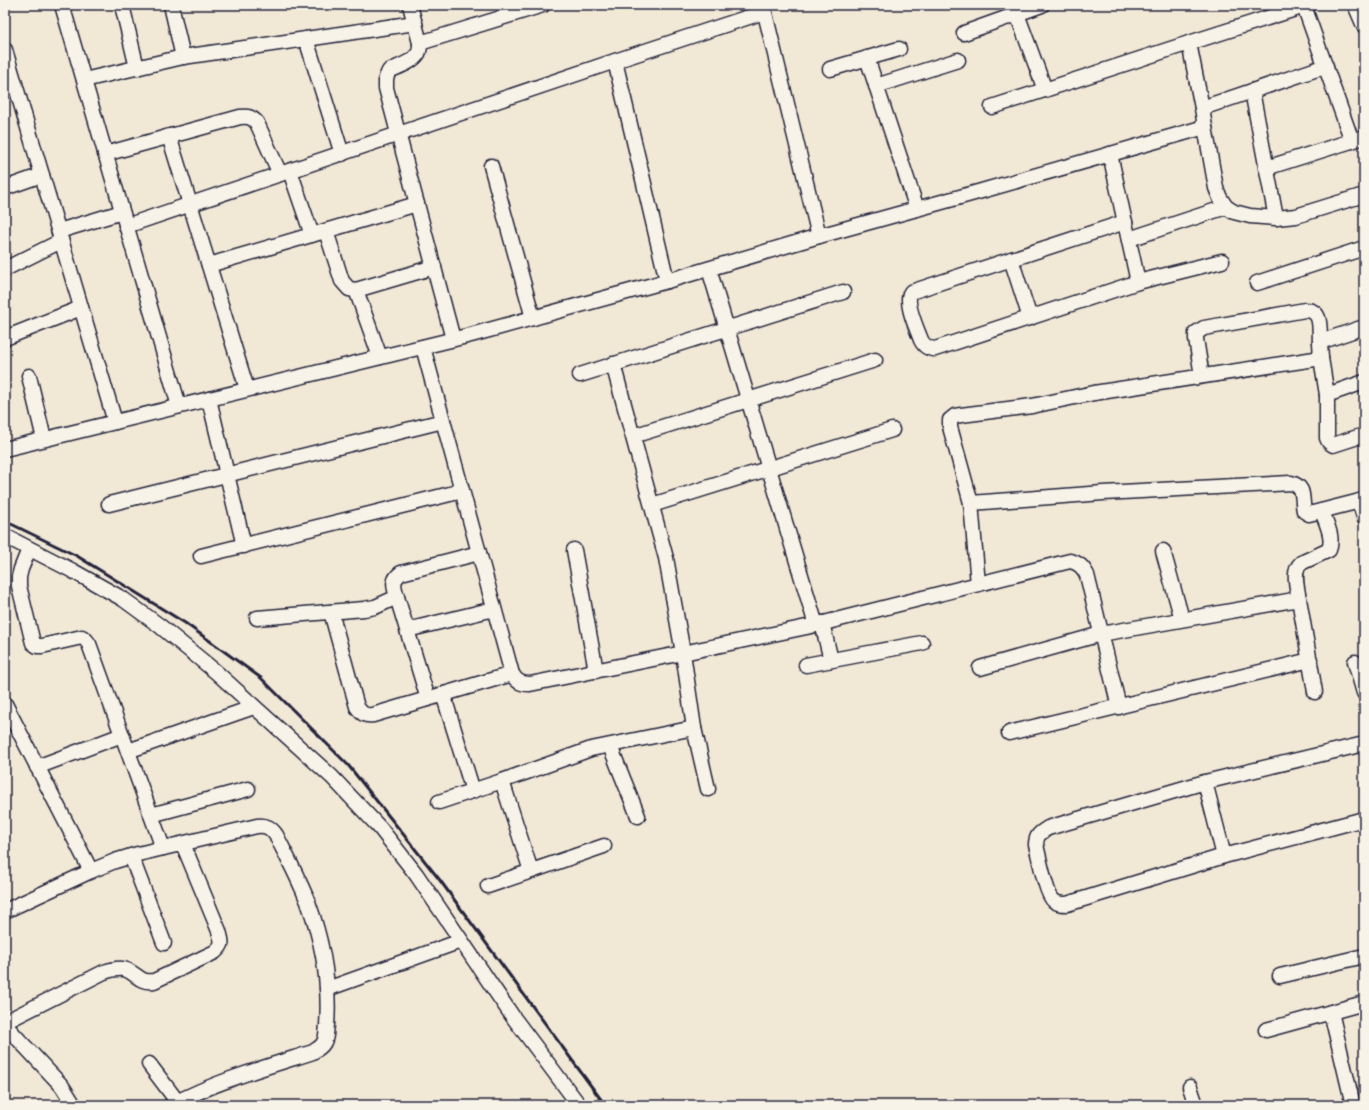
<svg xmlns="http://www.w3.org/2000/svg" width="1369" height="1110" font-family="Itim,sans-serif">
  <rect width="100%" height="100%" fill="#f1e8d6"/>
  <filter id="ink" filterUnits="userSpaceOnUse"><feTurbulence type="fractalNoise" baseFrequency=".025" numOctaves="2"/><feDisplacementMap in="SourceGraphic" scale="8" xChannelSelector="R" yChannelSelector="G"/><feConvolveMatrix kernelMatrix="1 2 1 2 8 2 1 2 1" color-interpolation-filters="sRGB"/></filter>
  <g filter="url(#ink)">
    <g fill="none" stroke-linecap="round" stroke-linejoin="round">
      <g stroke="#22223b" stroke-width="17">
        <g id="minor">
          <path d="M 62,5 L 179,406"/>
          <path d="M 122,5 L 137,68"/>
          <path d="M 171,5 L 183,57"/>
          <path d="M 410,5 L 420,43 C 420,47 420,52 417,55 C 411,63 397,67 389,71 L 386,78 L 386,88 L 453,339"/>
          <path d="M 763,5 L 819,236"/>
          <path d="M 1355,5 L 1364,26"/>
          <path d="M 1304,6 L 1352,141"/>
          <path d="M 1017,14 L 1045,90"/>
          <path d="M 964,33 L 1042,5"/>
          <path d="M 306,39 L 342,154"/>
          <path d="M 420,43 L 543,5"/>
          <path d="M 5,50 L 115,422"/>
          <path d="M 867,58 L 917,209"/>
          <path d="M 830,69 L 899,49"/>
          <path d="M 84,80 L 183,57 L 415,23"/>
          <path d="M 876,86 L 958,60"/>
          <path d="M 1252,91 L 1276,218"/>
          <path d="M 992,107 L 1189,43"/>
          <path d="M 1202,108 L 1326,66"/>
          <path d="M 1205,127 L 1216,188 L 1220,198 L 1226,207 L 1234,212 L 1250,216 L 1276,218 L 1296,216 L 1364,195"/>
          <path d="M 169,136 L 247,389"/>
          <path d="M 105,154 L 240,117 C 248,116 252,117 257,123 L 280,174"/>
          <path d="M 1110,154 L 1138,282"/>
          <path d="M 491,166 L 533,318"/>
          <path d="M 1266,168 L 1364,137"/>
          <path d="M 290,171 L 312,235"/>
          <path d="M 5,188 L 42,175"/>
          <path d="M 1125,222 L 911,292 C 904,302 917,329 921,340 C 924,346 928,349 935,349 L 1138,282 L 1222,261"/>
          <path d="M 126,226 L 615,61"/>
          <path d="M 59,231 L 122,212"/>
          <path d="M 326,231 L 342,281 L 349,289 L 356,290"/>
          <path d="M 1129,239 L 1226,207"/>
          <path d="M 1011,259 L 1030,318"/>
          <path d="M 209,265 L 417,204"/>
          <path d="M 5,269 L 61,241"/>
          <path d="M 709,269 L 816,625 L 1070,561 C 1079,563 1083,567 1087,575 L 1119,707"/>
          <path d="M 667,281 L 615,61 L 764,12"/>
          <path d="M 1257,283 L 1364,248"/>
          <path d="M 1364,327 L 1320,342 L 1321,358 L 1094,393 L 1032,406 L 961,415 L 955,416 L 950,420 L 950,427 L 971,503 L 1103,493 L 1291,483 C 1306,487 1301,498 1304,511 L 1309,514 L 1364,500"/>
          <path d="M 5,338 L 81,308"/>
          <path d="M 423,347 L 512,674 C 517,682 521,684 530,684 L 683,653 L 666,558 L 613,364"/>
          <path d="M 380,357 L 356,290 L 434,267"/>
          <path d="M 1321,358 L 1327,395 L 1327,438 L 1329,442 L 1333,445 L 1364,435"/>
          <path d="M 580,375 L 843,292"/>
          <path d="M 29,376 L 44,439"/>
          <path d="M 1202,376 L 1196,339 L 1196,333 L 1204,328 L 1305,310 C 1323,310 1319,328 1320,342"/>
          <path d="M 1327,395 L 1364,382"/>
          <path d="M 209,399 L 244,546"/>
          <path d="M 633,436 L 875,360"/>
          <path d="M 5,449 L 471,335 L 667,281 L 819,236 L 978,192 L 1205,127 L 1202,108 L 1189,43 L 1308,5"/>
          <path d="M 1359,501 L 1364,517"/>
          <path d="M 971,503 L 978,584"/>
          <path d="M 109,504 L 443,421"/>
          <path d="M 652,505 L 892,430"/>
          <path d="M 5,536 L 73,571 L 123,599 L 160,626 L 216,672 L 332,777 L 380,828 L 416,874 L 513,1017 L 579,1105"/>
          <path d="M 29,549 L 21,569 L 19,577 L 19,586 L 33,643 L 37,646 L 42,646 L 82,637 L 86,640 L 89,644 L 163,848"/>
          <path d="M 574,550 L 596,671"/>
          <path d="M 1163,551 L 1182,619"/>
          <path d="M 201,556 L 462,491"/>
          <path d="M 397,597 L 428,699"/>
          <path d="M 1299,599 L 1315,692"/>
          <path d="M 331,612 L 357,707 C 362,714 365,716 373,715 L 512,674"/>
          <path d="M 257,618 L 364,609 L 375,607 L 397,597 C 394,586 391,581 401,573 L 479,553"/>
          <path d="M 822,623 L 831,660"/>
          <path d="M 407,630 L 494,609"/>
          <path d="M 1355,662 L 1364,693"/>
          <path d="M 806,665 L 922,643"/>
          <path d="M 980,668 L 1101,634 L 1299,599 C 1297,587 1292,571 1301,563 L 1329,550 C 1334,537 1326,523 1322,511"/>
          <path d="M 443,694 L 473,791"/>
          <path d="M 5,704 L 91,871"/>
          <path d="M 694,728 L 708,789"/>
          <path d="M 1009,733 L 1310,660"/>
          <path d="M 1364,744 L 1205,782 L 1048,828 C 1040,833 1036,835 1036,845 C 1039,856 1046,895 1054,901 C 1058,904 1062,904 1067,904 L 1224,856 L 1364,819"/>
          <path d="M 610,746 L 638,816"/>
          <path d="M 128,751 L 254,707"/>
          <path d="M 37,767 L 122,735"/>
          <path d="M 1205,782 L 1224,856"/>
          <path d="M 439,802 L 502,781"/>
          <path d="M 151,815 L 248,789"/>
          <path d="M 131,856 L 164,943"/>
          <path d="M 531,871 L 502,781 L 591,749 L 694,728 L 683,653 L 816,625"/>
          <path d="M 488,886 L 604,846"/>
          <path d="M 5,911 L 91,871 L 115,861 L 138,854 L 257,826 C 267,825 271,828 276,835 C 287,857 299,879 308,902 C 322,940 330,983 327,1025 C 326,1030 327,1037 324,1042 C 322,1047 317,1049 313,1052 C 263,1068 217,1081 171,1105"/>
          <path d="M 1280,976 L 1364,956"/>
          <path d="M 327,989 L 461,941"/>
          <path d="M 1331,1012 L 1353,1105"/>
          <path d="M 5,1022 L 104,972 C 111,970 120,967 127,970 C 138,975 140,983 154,981 L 215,952 C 224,944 222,942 219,931 L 183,844"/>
          <path d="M 5,1025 L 62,1086 L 74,1105"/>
          <path d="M 1266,1030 L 1364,1003"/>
          <path d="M 149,1064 L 177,1101"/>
          <path d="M 1190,1087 L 1196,1105"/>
        </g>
      </g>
      <use href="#minor" stroke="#f7f3e8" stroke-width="14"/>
      <path stroke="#22223b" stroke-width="3" d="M 5,521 L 77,556 L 185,623 L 261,678 L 348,765 L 439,879 L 605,1105"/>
    </g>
  </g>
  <rect width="1369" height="1110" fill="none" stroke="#f7f3e8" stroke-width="20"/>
  <rect x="10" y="10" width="1349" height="1090" fill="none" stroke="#22223b" stroke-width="1.5" filter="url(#ink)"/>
</svg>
